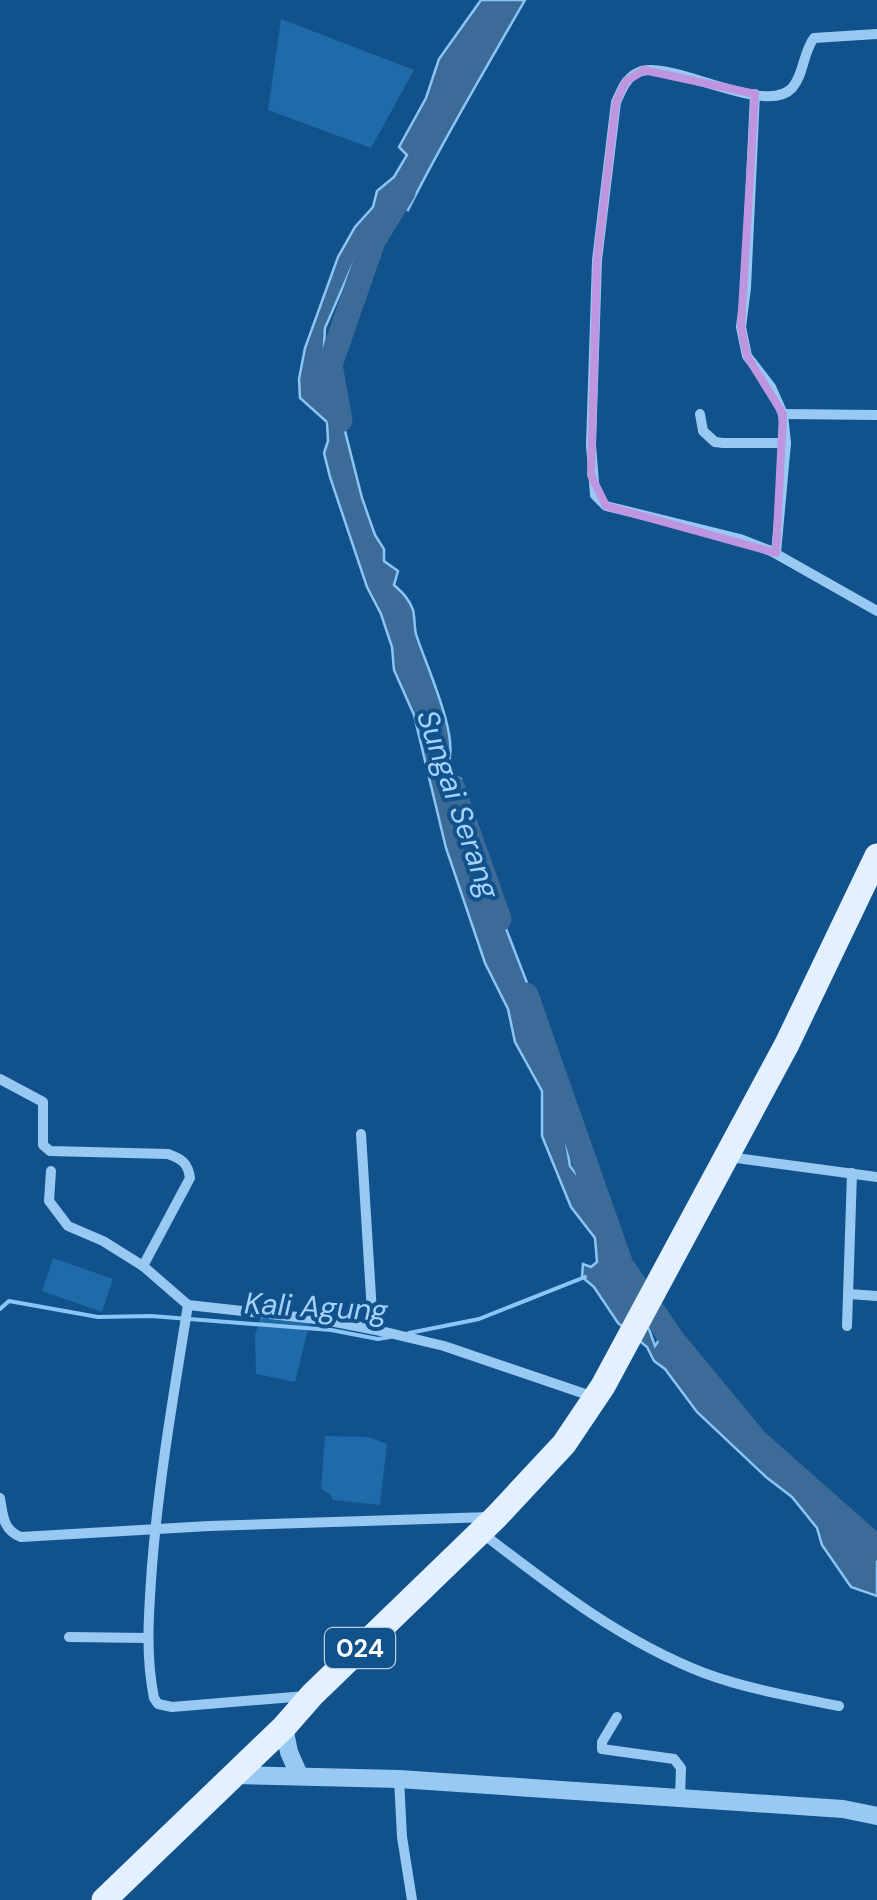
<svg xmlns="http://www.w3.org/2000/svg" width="877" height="1900" font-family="'DM Sans',sans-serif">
  <rect width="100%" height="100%" fill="#11528c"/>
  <g fill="#1f6aa9">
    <path d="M 281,19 L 414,70 L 371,148 L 268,110 Z"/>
    <path d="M 53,1258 L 113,1279 L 102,1312 L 42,1291 Z"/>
    <path d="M 262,1313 L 310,1321 L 295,1382 L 256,1374 L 255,1335 Z"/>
    <path d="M 325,1436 L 368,1437 L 387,1444 L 380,1505 L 333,1500 L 330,1494 L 321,1489 Z"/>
  </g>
  <path fill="#3b6b96" stroke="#8ac5f5" stroke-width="2.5" d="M 481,0 L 525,0 C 485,70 444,138 408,210 L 403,206 L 365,236 L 325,328 L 323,366 L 326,378 L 340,395 L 344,427 L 362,498 L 375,535 L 384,549 L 384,561 L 398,571 L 394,585 C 403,593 409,599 413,610 C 415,618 414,626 416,634 C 425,663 460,737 448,763 L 454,775 L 461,779 L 463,826 L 478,876 L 493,895 L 534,1001 L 542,1073 L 563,1124 L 570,1166 L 590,1192 L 599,1231 L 611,1251 L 626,1265 L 655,1346 L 659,1340 L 686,1359 L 741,1429 L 760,1439 L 780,1467 L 810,1497 L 836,1517 L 862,1526 L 877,1537 L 877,1596 L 851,1587 L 822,1545 L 817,1528 L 792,1497 L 766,1477 L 697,1412 L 665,1369 L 654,1361 L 647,1347 L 618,1323 L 594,1287 L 582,1277 L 583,1264 L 591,1267 L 597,1262 L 595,1238 L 571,1207 L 542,1136 L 542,1091 L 515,1042 L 508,1009 L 485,963 L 446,848 L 414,715 L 394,670 L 392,647 L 381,614 L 367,587 L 330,477 L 324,453 L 328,441 L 327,422 L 300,398 L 299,379 L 305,348 L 338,257 L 355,227 L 373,207 L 377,191 L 394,177 L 407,155 L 399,147 L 426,98 L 439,59 Z"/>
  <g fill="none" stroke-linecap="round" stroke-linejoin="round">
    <g stroke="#8ac5f5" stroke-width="4">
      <path d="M 0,1309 L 9,1301 L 98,1317 L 151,1316 L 331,1330 L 378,1339 L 390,1337"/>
      <path d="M 409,1333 L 479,1319 L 585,1277"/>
    </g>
    <g stroke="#3b6b96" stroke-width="25">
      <path d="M 340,420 L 330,365 L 373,241 L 403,192"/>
      <path d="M 452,787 L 499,919"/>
      <path d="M 526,995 L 621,1265 L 674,1342 L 756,1441 L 877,1548"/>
    </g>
    <g stroke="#98c9f2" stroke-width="10">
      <path d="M 877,34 L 814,38 C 803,52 804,75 792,88 C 766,117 670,59 639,72 C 625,78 622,90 616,102 L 597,260 L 591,445 L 595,495 L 606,506 L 740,539 L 771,551 L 877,611"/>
      <path d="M 755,94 L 746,288 L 741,327 L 747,356 L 771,387 L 783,414 L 786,443 L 776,553"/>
      <path d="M 700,414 L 703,431 L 715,442 L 723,443 L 786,443"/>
      <path d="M 783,414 L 877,415"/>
      <path d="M 0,1079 L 43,1102 L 43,1145 L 50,1151 L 168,1154 C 182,1159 188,1163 190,1178 L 143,1266"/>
      <path d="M 361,1134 L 373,1329"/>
      <path d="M 729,1157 L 877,1177"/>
      <path d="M 51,1171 L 49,1201 L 68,1226 L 103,1241 L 143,1266 L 188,1305 L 325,1320 L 381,1331 L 444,1346 L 594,1397"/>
      <path d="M 849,1294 L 877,1296"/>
      <path d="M 188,1305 C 174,1392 159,1478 152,1566 C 149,1611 145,1653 154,1698 L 158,1704 L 172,1707 L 306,1696"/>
      <path d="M 847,1326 L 852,1173"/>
      <path d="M 0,1498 C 3,1516 3,1530 21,1537 L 209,1526 L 490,1517"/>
      <path d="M 482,1533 C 551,1586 621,1641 704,1673 C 747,1689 794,1697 839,1706"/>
      <path d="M 69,1637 L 147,1638"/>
      <path d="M 617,1717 L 602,1742 L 602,1749 L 674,1759 L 681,1768 L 680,1799"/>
      <path d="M 399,1779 L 402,1837 L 412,1900"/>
    </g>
    <g stroke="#98c9f2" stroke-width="18">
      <path d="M 284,1727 L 289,1752 L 299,1775"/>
      <path d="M 234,1775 L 399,1779 L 843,1809 L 877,1816"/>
    </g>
    <path stroke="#e3f0ff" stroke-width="25" d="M 104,1900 L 284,1727 L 312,1695 L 496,1517 L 564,1444 L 603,1386 L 787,1044 L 877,856"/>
  </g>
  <path fill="none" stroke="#bd96df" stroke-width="8" stroke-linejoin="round" d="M 644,70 L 755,94 L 741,327 L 747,356 L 783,414 L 776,553 L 606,506 L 591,475 L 597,260 L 616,102 L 626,81 Z"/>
  <g text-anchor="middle" stroke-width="8" stroke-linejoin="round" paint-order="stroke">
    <rect fill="#11528c" stroke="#b8cbdc" stroke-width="2.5" x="325" y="1628" width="70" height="40" rx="8"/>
    <g font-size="25" font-weight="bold" fill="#fff">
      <text x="360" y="1657">024</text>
    </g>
    <g font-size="30" font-style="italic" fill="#a4d2f9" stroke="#11528c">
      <text transform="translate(458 804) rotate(71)" y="10">Sungai Serang</text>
      <text transform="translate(316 1307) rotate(3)" y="10">Kali Agung</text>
    </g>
  </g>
</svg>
